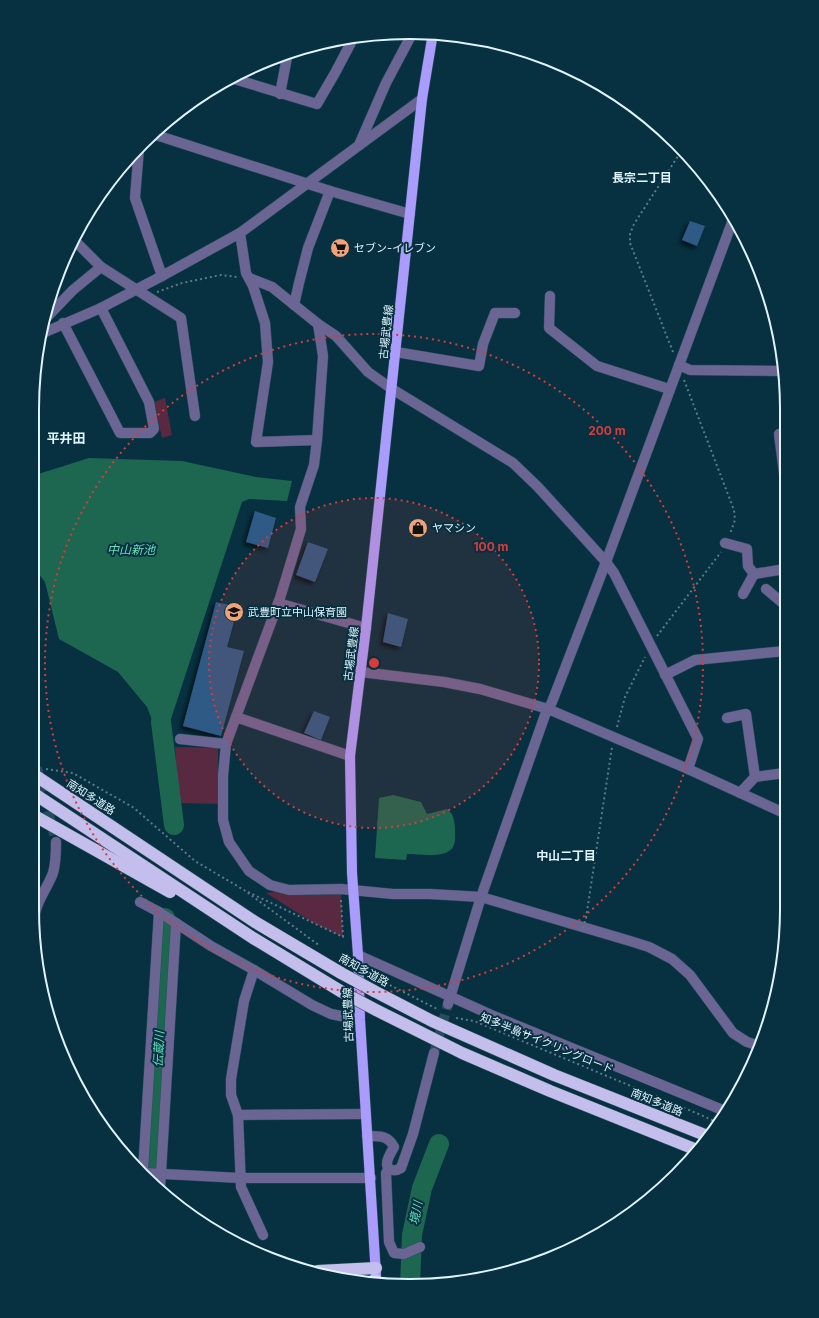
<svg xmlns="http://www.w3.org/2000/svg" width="819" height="1318" font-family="Inter,'Noto Sans JP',sans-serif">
  <defs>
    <filter id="shadow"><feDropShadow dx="-3" dy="3" stdDeviation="2" flood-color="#0009"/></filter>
  </defs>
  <rect width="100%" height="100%" fill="#073040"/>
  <g fill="#592841">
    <path d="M 165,398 L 172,435 L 162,438 L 154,402 Z"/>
    <path d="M 175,747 L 218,748 L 218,804 L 179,803 Z"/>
    <path d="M 341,889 L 343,937 L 315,924 L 266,893 L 289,890 Z"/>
  </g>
  <g fill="#1d6751">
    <path d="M 89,458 L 182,461 L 256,477 L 292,481 L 287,501 L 249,499 L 242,502 L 171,719 L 154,725 L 147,707 L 118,672 L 59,639 L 45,582 L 34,568 L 35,475 Z"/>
    <path d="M 393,795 L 421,802 L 427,814 L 447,809 C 454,814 454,820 455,828 C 455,834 456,842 453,847 C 446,859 419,854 407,854 L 406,860 L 375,858 L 379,798 Z"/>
  </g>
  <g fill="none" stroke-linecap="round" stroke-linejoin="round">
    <g stroke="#1d6751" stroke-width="20">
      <path d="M 161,722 L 174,825"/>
      <path d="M 152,1180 L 165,918"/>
      <path d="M 410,1286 L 412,1235 L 422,1188 L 439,1144"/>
    </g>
  </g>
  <g fill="#2d5a85" filter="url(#shadow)">
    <path d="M 690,221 L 705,226 L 697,246 L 682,240 Z"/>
    <path d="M 255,511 L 276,518 L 268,548 L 246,542 Z"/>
    <path d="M 308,542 L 328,549 L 315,582 L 296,575 Z"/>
    <path d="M 216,602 L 238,607 L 227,647 L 244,651 L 221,736 L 183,726 Z"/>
    <path d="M 388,613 L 408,619 L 401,647 L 383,642 Z"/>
    <path d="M 314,711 L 330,717 L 321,740 L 304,733 Z"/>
  </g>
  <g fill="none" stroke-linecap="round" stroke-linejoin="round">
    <g stroke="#274d5c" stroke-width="10" stroke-dasharray="10 5" stroke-linecap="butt">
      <path d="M 33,753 L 56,842"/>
      <path d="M 434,1053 L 448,1004"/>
    </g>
    <g stroke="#2a4f5e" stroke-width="11">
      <g id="minor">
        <path d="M 231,78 L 317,104 L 335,73 L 354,37"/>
        <path d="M 280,94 L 288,52"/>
        <path d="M 153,134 L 330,191 L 410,214"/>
        <path d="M 359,145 L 386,83 L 412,34"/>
        <path d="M 139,148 L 135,198 L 162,276"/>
        <path d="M 240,233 L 246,273 L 253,286 L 265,323 L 268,362 L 256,442 L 317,440"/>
        <path d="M 75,241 L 101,267 L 181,318 L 195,416"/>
        <path d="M 249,278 L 272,287 L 318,324 L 336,336 L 368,372 L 392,389 L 513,463 L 538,487 L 606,562 L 614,573 L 698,739 L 688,769"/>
        <path d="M 550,296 L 549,328 L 597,366 L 669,389"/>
        <path d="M 294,305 L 299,283 L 308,248 L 330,191"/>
        <path d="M 47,317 L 73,290 L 101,267"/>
        <path d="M 63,323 L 120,433 L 150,433 L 154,429 L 149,402 L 101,308"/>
        <path d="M 318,324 L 323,356 L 317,440 L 314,465 L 300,507 L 301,529 L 280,598 L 226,744 L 223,776 L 223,820 L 229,842 L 249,871 L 270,885 L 289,890 L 341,889 L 393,894 L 430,894 L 481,897 L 630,941 L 649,947 L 672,959 L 690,975 L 733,1033 L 747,1042 L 760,1046"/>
        <path d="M 43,333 L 101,308 L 162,276 L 240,233 L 422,99"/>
        <path d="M 396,352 L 479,366 L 483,344 L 495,313 L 515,313"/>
        <path d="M 679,365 L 690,370 L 784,371"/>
        <path d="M 779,434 L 786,488"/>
        <path d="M 725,543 L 747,549 L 748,566 L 754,574 L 785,569"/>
        <path d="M 766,589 L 785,605"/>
        <path d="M 743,594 L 754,574"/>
        <path d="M 278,603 L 366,628"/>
        <path d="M 361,672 L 444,682 L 480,689 L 548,709 L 688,769 L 784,813"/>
        <path d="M 665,675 L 695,660 L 785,651"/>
        <path d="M 236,717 L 350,756"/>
        <path d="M 727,718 L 746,714 L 755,777"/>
        <path d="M 180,739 L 226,744"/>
        <path d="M 740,793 L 755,777 L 785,773"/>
        <path d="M 140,902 L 159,912 L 211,946 L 254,970 L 312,1005 L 331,1014 L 360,1020"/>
        <path d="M 34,920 C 35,903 47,889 53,873 C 56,863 56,852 56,842"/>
        <path d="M 358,955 L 496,1017 L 725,1111"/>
        <path d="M 254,970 L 244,1001 L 231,1079 L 231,1095 L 238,1115 L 241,1187 L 263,1235"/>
        <path d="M 448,1004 L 481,897 L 545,715 L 552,702 L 606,562 L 734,217"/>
        <path d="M 238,1115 L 365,1114"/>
        <path d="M 367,1136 C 378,1136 388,1135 394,1147 C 391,1153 381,1167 392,1170 C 396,1171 398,1170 401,1168 L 413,1134 L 434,1053"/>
        <path d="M 389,1169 L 386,1173 L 389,1242 L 394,1253 L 404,1254 L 420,1247"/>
        <path d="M 143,1171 L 159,912"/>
        <path d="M 145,1173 L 240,1178 L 371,1178"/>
        <path d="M 160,1189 L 176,923"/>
      </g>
    </g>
    <g stroke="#2a4f5e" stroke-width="11">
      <path id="major" d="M 376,1275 L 360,1020 L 358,955 L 352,873 L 350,756 L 366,628 L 422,99 L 433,33"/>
    </g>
    <g stroke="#2a4f5e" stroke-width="13">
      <g id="highway">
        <path d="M 33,774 L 255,922 L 341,973"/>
        <path d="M 33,793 L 253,938 L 342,992"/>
        <path d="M 33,815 L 170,892"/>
        <path d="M 374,991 L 432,1021 L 554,1075 L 710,1137"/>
        <path d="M 376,1010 L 462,1053 L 550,1091 L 697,1150"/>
        <path d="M 318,1271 L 376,1268"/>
        <path d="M 374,1280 L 376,1280"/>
      </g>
    </g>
    <g stroke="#5a7b89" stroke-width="2" stroke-dasharray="2 3" stroke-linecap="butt">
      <path d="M 157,292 L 182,283 L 221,275 L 237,277"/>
      <path d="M 673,352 L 630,243 L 630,234 L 634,224 L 682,150"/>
      <path d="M 684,380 L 734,510 L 735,520 L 730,534"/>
      <path d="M 657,636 L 721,552"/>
      <path d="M 617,727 L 625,697 L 645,657"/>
      <path d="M 46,769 L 73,773 L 134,808 L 195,861 L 244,890 L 320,946"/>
      <path d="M 248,892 L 343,937 L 341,900"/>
      <path d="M 586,918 L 612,747"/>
      <path d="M 372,976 L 439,1010"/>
      <path d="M 456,1018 L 474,1021 L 701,1115 L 718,1123"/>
    </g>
    <use href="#minor" stroke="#6a6593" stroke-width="10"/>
    <use href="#major" stroke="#aa9cfb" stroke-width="10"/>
    <use href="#highway" stroke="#c3beec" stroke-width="12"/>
    <g stroke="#2a4f5e" stroke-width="13" stroke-linecap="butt">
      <g id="highway-bridge">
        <path d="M 341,973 L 374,991"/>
        <path d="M 342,992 L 376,1010"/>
      </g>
    </g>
    <path stroke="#5a7b89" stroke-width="2" stroke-dasharray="2 3" stroke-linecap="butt" d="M 583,928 L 586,918"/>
    <use href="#highway-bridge" stroke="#c3beec" stroke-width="12"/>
  </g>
  <circle cx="374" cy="663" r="165" fill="#d73c3d" fill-opacity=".12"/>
  <g fill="none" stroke="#d73c3d" stroke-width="2" stroke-dasharray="2 4">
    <circle cx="374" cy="663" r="165"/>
    <circle cx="374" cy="663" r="329"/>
  </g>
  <defs>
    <g id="supermarket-disc" transform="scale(1)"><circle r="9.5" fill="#f0a378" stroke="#073040"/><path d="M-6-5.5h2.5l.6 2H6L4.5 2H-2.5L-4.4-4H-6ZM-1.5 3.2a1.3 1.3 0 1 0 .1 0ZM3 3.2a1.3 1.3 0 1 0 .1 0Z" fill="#111"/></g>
    <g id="shop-disc" transform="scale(1)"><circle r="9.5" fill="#f0a378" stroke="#073040"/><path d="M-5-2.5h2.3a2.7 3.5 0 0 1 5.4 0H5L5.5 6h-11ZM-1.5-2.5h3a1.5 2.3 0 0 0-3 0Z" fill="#111"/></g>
    <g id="school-disc" transform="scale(1)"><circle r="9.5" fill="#f0a378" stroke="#073040"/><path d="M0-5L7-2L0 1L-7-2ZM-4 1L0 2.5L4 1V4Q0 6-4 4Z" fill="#111"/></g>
  </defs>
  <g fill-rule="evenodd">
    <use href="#supermarket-disc" x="340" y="248"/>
    <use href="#shop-disc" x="418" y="528"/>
    <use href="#school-disc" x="234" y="612"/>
  </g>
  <g text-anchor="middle" stroke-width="4" stroke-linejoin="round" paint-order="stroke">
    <g font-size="11" fill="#dff4fe" stroke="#073040" text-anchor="start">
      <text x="354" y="252">セブン-イレブン</text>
      <text x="432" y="532">ヤマシン</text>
      <text x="248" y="616">武豊町立中山保育園</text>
    </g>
    <g font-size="11" fill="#dff4fe" stroke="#073040">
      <text transform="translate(386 332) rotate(-84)" y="4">古場武豊線</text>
      <text transform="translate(351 654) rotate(-83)" y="4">古場武豊線</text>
      <text transform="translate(91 797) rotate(33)" y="4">南知多道路</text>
      <text transform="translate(364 970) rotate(29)" y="4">南知多道路</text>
      <text transform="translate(348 1015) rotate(-92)" y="4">古場武豊線</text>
      <text transform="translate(547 1043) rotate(22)" y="4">知多半島サイクリングロード</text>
      <text transform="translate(657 1102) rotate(22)" y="4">南知多道路</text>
    </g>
    <g font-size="12" font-weight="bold" fill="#dff4fe" stroke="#073040">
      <text x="642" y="182">長宗二丁目</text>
      <text x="566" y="860">中山二丁目</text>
    </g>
    <g font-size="12" font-style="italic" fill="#5fe2b9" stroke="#073040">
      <text x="131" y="554">中山新池</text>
      <text transform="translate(159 1049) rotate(-87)" y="4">伝蔵川</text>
      <text transform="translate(416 1213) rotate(-79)" y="4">境川</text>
    </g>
    <g font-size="13" font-weight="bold" fill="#dff4fe" stroke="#073040">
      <text x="66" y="443">平井田</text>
    </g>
  </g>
  <path d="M0 0H819V1318H0ZM409 39H410A370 370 0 0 1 780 409V909A370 370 0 0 1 410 1279H409A370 370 0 0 1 39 909V409A370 370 0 0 1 409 39Z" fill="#073040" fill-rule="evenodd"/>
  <path fill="none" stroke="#dff4fe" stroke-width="2" d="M409 39H410A370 370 0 0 1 780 409V909A370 370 0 0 1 410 1279H409A370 370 0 0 1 39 909V409A370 370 0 0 1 409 39Z"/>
  <circle cx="374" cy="663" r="6" fill="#d73c3d" stroke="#073040" stroke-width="2"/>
  <g font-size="12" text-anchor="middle" font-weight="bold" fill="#d73c3d" stroke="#073040" stroke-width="4" stroke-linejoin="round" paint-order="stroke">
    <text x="607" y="435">200 m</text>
    <text x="491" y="551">100 m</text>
  </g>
</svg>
